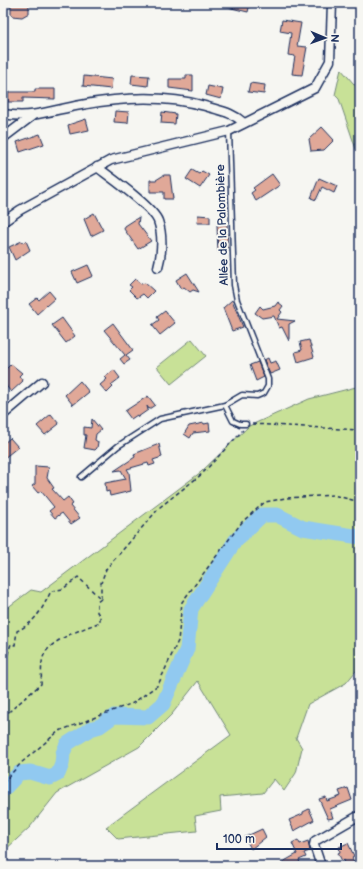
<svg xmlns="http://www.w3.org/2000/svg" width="363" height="869" font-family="'Balsamiq Sans',sans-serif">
  <rect width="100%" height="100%" fill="#f6f6f2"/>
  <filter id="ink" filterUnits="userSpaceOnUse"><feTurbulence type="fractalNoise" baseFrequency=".025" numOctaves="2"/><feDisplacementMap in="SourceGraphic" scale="8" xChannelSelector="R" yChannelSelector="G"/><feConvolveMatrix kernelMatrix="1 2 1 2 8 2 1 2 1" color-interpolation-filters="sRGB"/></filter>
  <g filter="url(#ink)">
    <g fill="#c8e197" stroke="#72887a">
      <path d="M 341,69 L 360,91 L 360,161 L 339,99 L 335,95 Z"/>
      <path d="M 192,339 L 206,356 L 171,384 L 157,367 Z"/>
      <path d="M 360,386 L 360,666 L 346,683 L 308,704 L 296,738 L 302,748 L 296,773 L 284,791 L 274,779 L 263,793 L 220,797 L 221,811 L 195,816 L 197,831 L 118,839 L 106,827 L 231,735 L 198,681 L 172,714 L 139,747 L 57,793 L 30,827 L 3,852 L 3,611 L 31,590 L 41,592 L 201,472 L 249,426 L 309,399 Z"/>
    </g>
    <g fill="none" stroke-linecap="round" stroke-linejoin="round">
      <path stroke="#91c9f0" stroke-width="15" d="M 3,790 L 19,773 L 30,772 L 50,778 L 58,774 L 62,764 L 63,753 L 67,744 L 90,729 L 100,726 L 114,716 L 148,717 L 163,704 L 187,649 L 191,609 L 235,541 L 262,515 L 277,515 L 303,528 L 360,537"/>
    </g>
    <g fill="#e0a898" stroke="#1b2f5e">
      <path d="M 11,3 L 29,3 L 29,13 L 22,17 L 12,16 L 11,14 Z"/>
      <path d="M 224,3 L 250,3 L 248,12 L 223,6 Z"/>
      <path d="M 282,20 L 301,23 L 297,46 L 307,47 L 302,75 L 292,74 L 295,56 L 288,55 L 291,33 L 280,31 Z"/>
      <path d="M 132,75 L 149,76 L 148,86 L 131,84 Z"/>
      <path d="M 186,75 L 193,75 L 193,91 L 169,88 L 169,79 L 186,79 Z"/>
      <path d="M 84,76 L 112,79 L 111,89 L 83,86 Z"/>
      <path d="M 250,83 L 265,85 L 264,94 L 248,92 Z"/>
      <path d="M 208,86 L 223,89 L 221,99 L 206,95 Z"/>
      <path d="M 35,89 L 55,89 L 55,99 L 23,98 L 23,102 L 8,102 L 8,92 L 35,92 Z"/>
      <path d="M 115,111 L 129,112 L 128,123 L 114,122 Z"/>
      <path d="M 162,112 L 176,114 L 175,124 L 161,123 Z"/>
      <path d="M 86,119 L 89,130 L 70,134 L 68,125 Z"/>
      <path d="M 322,127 L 334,140 L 324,150 L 311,151 L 309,139 Z"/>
      <path d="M 40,134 L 44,144 L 20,152 L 17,142 Z"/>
      <path d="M 192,170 L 199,174 L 202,171 L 209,175 L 200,188 L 186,179 Z"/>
      <path d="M 272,174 L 280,185 L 256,201 L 251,193 L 255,190 L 253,188 Z"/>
      <path d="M 164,175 L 170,175 L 173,199 L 164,199 L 164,192 L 150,192 L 150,180 L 156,180 Z"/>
      <path d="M 319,178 L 337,186 L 334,193 L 322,187 L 316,200 L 311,198 Z"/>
      <path d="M 94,213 L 103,230 L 91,236 L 84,219 Z"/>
      <path d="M 198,215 L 210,216 L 210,223 L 197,223 Z"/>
      <path d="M 139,217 L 138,224 L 151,241 L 138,249 L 124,229 L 125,226 Z"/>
      <path d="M 227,224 L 228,252 L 218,252 L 217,225 Z"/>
      <path d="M 22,241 L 23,243 L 26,241 L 30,250 L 15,260 L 9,247 Z"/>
      <path d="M 88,265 L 93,276 L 77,283 L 72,272 Z"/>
      <path d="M 187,273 L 199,292 L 193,290 L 190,292 L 184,287 L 181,289 L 176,280 Z"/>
      <path d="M 135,279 L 141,284 L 145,283 L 154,291 L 147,298 L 143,294 L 137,298 L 129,290 L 132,287 L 129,285 Z"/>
      <path d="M 49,291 L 55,298 L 37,314 L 29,304 L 37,298 L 39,300 Z"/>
      <path d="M 232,300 L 243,327 L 232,331 L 223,308 Z"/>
      <path d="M 278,302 L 283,306 L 280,310 L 282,312 L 277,319 L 295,321 L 289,324 L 289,341 L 282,327 L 279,328 L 274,316 L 262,318 L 255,313 L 260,306 L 263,309 L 275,306 Z"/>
      <path d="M 165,311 L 175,323 L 160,335 L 152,325 L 159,320 L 157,317 Z"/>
      <path d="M 62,318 L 75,336 L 66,343 L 52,325 Z"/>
      <path d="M 113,323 L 133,350 L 126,355 L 130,360 L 124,364 L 120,359 L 125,355 L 104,330 Z"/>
      <path d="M 309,340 L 314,357 L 298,362 L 295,352 L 302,350 L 300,342 Z"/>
      <path d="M 268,358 L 270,363 L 276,361 L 280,370 L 270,374 L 264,360 Z"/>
      <path d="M 258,362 L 264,377 L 256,381 L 250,365 Z"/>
      <path d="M 11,364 L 22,373 L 19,376 L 23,381 L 11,392 L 3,382 L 3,372 Z"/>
      <path d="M 114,370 L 120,378 L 111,385 L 113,387 L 107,393 L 100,385 L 107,379 L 105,377 Z"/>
      <path d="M 80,381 L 89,392 L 73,405 L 65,395 Z"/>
      <path d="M 148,396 L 155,405 L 149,409 L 147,406 L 148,410 L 138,417 L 137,415 L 131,419 L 125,411 Z"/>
      <path d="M 51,414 L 59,424 L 45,435 L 37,426 Z"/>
      <path d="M 92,419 L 101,430 L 96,434 L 95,440 L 98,442 L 97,448 L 95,450 L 84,448 L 86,435 L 84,435 L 84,427 L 91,428 Z"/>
      <path d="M 204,423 L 204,424 L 209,423 L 210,431 L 193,433 L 190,438 L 184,434 L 189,426 Z"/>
      <path d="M 10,438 L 18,447 L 3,459 L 3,444 Z"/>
      <path d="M 159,444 L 162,457 L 153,460 L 155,464 L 149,466 L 148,463 L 127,469 L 129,472 L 131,491 L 110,496 L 109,491 L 106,492 L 105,483 L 126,479 L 121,470 L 114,471 L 135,457 L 134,454 Z"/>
      <path d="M 35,466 L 49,467 L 47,478 L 54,488 L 52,489 L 63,501 L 68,497 L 73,504 L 70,506 L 80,518 L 71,524 L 62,513 L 55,518 L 49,511 L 54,507 L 41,491 L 38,493 L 32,486 L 35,484 Z"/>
      <path d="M 348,788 L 352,800 L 330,809 L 333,818 L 328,819 L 319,799 L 326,797 L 327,801 L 341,796 L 339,791 Z"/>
      <path d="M 309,809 L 314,820 L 294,831 L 289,820 L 303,814 L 303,812 Z"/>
      <path d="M 262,829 L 266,837 L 251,849 L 245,837 Z"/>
      <path d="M 298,840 L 300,844 L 308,841 L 310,851 L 304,853 L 306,857 L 299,860 L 301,866 L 291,866 L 290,863 L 282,866 L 281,863 L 297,854 L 292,843 Z"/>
      <path d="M 348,843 L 354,856 L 352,857 L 354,864 L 346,866 L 344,860 L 342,861 L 338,853 L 340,852 L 339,847 Z"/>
    </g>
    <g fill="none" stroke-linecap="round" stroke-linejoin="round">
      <g stroke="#1b2f5e" stroke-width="7">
        <g id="lane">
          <path d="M 225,405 L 233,421 L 240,424 L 246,424"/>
          <path d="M 81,477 L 118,446 L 160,419 L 225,405 L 242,395 L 257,396 L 264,393 L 268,386 L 268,379 L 237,300 L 234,285 L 229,131"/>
        </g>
      </g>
      <g stroke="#1b2f5e" stroke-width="11">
        <g id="street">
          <path d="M 3,114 C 34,119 52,110 81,105 C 122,97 165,95 205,106 C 221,111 232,112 244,123"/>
          <path d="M 3,138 L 32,116"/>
          <path d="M 97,167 C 110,177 153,207 158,221 C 163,235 162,253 158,267"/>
          <path d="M 3,222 L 20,210 L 111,160 L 229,131 L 315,88 L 330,61 L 332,3"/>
          <path d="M 3,415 L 42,382"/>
          <path d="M 321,866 L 314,845 L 315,841 L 360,815"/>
        </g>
      </g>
      <g stroke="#1b2f5e" stroke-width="1.5" stroke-dasharray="4 3" stroke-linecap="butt">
        <path d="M 252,424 L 360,430"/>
        <path d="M 3,668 L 11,644 L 15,645 L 17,631 C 35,623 43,608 51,591 L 63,589 L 78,577 L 101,599 L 101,583 L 106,569 L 160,507 L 202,474 L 243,430"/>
        <path d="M 3,717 L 41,684 C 42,675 40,661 45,653 C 54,638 84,629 100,622 L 100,616 L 97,612 L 97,602 L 101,599"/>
        <path d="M 3,783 L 21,763 L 59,731 L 133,703 L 158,685 L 178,641 L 182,602 L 242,522 L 265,502 L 286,498 L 333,495 L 360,502"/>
      </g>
      <use href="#lane" stroke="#f6f6f2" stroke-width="4"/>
      <use href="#street" stroke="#f6f6f2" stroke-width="8"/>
    </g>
  </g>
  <g text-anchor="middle" stroke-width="4" stroke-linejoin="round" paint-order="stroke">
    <g font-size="12" fill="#1b2f5e" stroke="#f6f6f2">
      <text transform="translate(222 225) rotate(-92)" y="4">Allée de la Palombière</text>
    </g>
  </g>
  <rect width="363" height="869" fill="none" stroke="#f6f6f2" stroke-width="16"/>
  <rect x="8" y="8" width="347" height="853" fill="none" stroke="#1b2f5e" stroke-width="1.5" filter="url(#ink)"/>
  <g transform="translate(325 38) rotate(92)" stroke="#f6f6f2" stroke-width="3" paint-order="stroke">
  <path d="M0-3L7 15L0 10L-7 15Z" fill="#1b2f5e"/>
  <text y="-6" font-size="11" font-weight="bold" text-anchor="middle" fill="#1b2f5e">N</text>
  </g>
  <path d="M217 843v6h124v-6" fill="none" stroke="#1b2f5e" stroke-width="2"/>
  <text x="223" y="843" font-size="12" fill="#1b2f5e" stroke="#f6f6f2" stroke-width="3" paint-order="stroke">100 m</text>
</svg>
